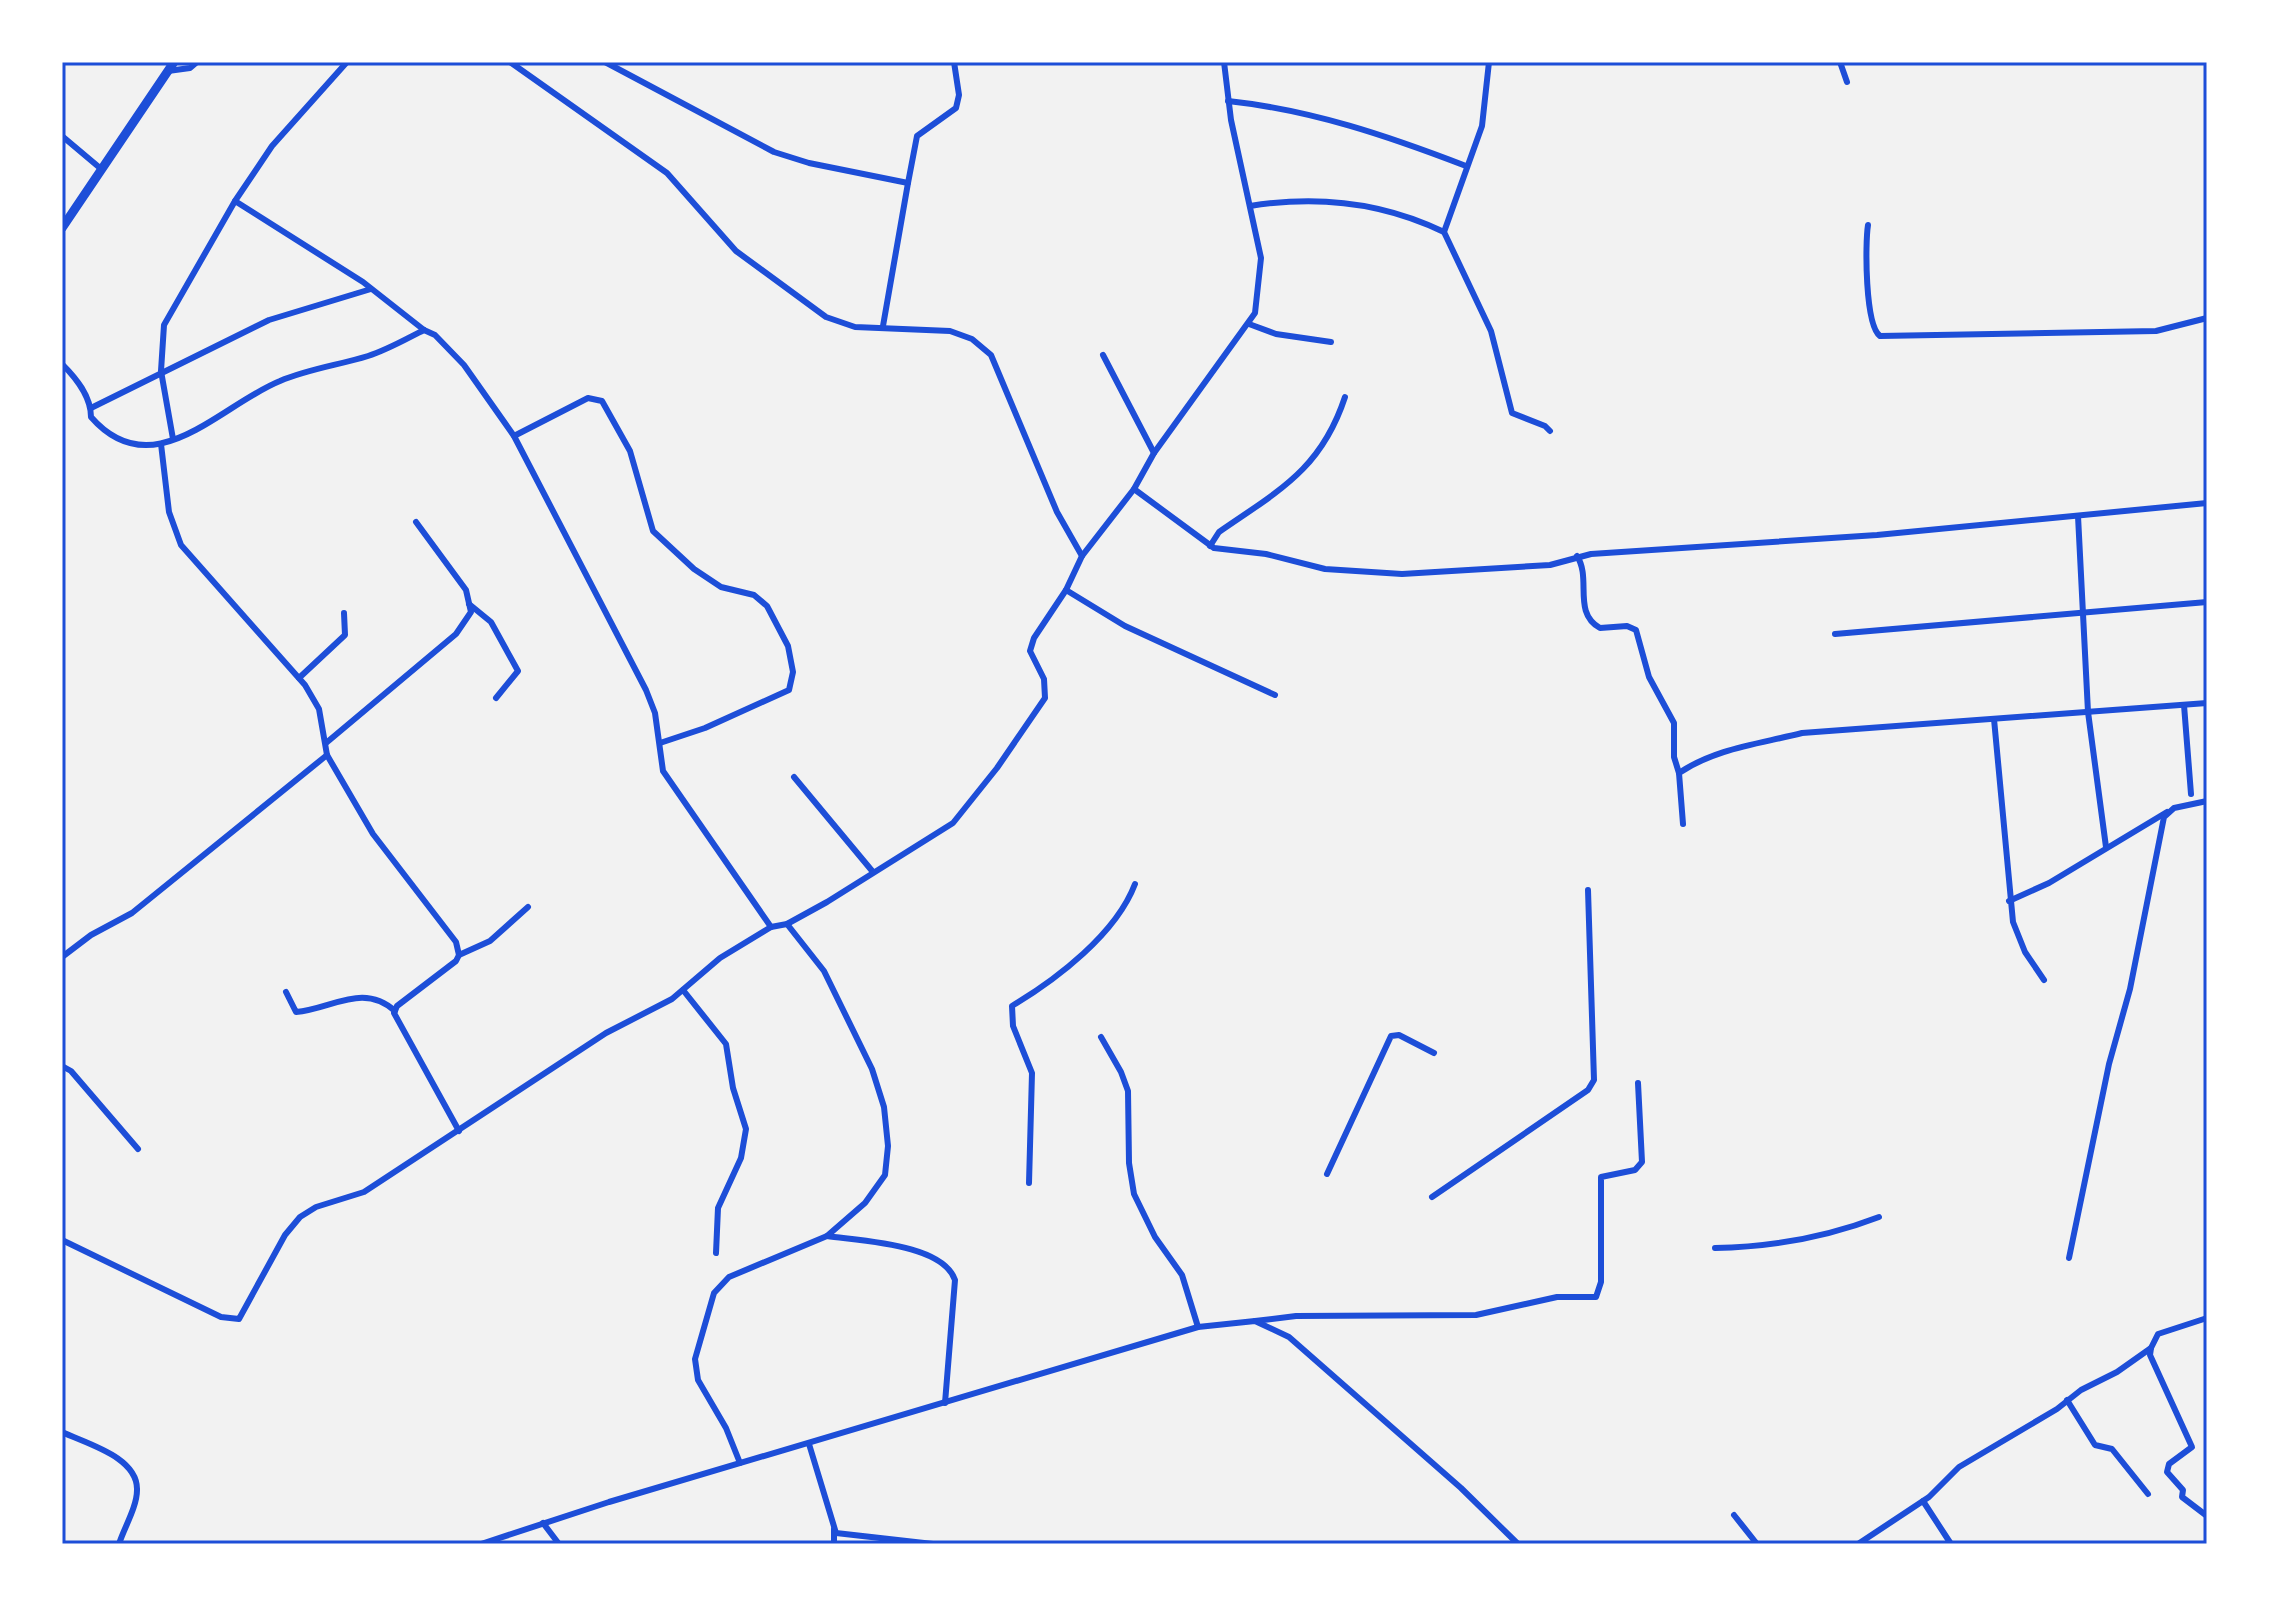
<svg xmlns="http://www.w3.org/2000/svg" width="2269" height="1606" font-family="Helvetica,sans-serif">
  <rect width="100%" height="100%" fill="#f2f2f2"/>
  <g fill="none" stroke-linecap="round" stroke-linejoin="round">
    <g stroke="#1d4ed8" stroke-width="6">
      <path d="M 510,62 L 667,173 L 736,251 L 826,317 L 855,327 L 950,331 L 972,339 L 991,355 L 1057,512 L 1082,556"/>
      <path d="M 605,62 L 774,152 L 809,163 L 908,183 L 883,326"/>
      <path d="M 1489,62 L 1482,126 L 1444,232 L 1491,331 L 1512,413 L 1545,426 L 1550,431"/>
      <path d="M 1840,62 L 1847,82"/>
      <path d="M 168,71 L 190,68 L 197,62"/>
      <path d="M 1228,101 C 1312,110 1388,136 1466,166"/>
      <path d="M 62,136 L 100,168"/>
      <path d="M 908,183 L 917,136 L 956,108 L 959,95 L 954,62"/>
      <path d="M 235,201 L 363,282 L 424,330 L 435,335 L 464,365 L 514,436 L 646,690 L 655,713 L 663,771 L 771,927"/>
      <path d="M 1250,206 C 1318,195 1382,202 1444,232"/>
      <path d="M 1868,225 C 1865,244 1865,325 1880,336 L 2156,331 L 2207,318"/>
      <path d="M 1249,324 L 1276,334 L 1331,342"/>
      <path d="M 1103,355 L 1154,453"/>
      <path d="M 62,364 C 76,378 91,396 91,417 C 153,488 220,405 280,381 C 308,369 339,365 368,356 C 387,350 406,339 424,330"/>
      <path d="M 91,408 L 269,320 L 371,289"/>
      <path d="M 514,436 L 588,398 L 602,401 L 630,451 L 653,531 L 694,569 L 721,587 L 754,595 L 767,606 L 788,646 L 793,672 L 789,690 L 705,728 L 660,743"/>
      <path d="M 173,439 L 161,371 L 164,325 L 235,201 L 272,146 L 347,62"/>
      <path d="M 161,444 L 169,512 L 181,545 L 305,685 L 319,709 L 327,755 L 373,834 L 456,942 L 459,955 L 456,961 L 397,1006 L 394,1013 L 459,1131"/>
      <path d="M 1134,489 L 1214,548 L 1266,554 L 1325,569 L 1402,574 L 1550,565 L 1591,554 L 1877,535 L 2207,503"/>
      <path d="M 2078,516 L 2088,712 L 2106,847"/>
      <path d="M 1210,546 L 1219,532 C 1278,491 1321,470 1345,397"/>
      <path d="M 1577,556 C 1592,579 1572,612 1600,628 L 1627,626 L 1636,630 L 1649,677 L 1674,723 L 1674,757 L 1679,773"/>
      <path d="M 1066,590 L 1125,626 L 1275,695"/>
      <path d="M 469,604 L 491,622 L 518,671 L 496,698"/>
      <path d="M 1835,634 L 2207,602"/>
      <path d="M 299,678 L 345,635 L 344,613"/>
      <path d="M 2184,705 L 2191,794"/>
      <path d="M 1994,719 L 2013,922 L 2025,952 L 2044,980"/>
      <path d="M 326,743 L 456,634 L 471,612 L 466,590 L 416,522"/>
      <path d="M 794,777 L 873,872"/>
      <path d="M 1683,824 L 1679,773 C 1716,748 1759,744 1802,733 L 2207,703"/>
      <path d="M 2009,901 L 2049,883 L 2167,812"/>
      <path d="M 459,955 L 490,941 L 528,907"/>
      <path d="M 62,957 L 91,935 L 132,913 L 327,755"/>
      <path d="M 683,990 L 726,1044 L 733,1088 L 746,1129 L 741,1158 L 718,1208 L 716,1253"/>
      <path d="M 286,992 L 296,1012 C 332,1009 363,982 395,1011"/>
      <path d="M 1101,1037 L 1121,1072 L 1128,1091 L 1129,1163 L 1134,1194 L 1155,1237 L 1182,1275 L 1198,1327"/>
      <path d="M 62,1066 L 71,1071 L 138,1149"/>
      <path d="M 1327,1174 L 1391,1036 L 1399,1035 L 1434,1053"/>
      <path d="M 1029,1183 L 1032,1073 L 1013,1026 L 1012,1006 C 1057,979 1116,934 1135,884"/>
      <path d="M 1432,1197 L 1588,1090 L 1594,1080 L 1588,890"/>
      <path d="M 827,1236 C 862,1241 943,1244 955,1280 L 945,1403"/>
      <path d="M 62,1240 L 221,1317 L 239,1319 L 285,1235 L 300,1217 L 316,1207 L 364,1192 L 606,1033 L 672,999 L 720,958 L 771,927 L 787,924 L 827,902 L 953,823 L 997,768 L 1045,698 L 1044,679 L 1030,651 L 1034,638 L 1066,590 L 1082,556 L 1134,489 L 1154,453 L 1255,313 L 1261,258 L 1231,120 L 1224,62"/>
      <path d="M 1715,1248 C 1771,1247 1827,1237 1879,1217"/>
      <path d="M 2069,1258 L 2109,1064 L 2130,989 L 2164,817 L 2174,808 L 2207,801"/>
      <path d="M 1255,1321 L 1296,1316 L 1476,1315 L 1557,1297 L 1596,1297 L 1601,1282 L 1601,1177 L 1635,1170 L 1642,1162 L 1638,1083"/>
      <path d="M 2151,1348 L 2150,1355 L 2192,1447 L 2169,1464 L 2167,1472 L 2183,1490 L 2182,1497 L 2207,1516"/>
      <path d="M 2067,1400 L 2095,1445 L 2112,1449 L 2148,1494"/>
      <path d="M 62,1432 C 87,1444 138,1457 137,1490 C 137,1507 124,1528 119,1544"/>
      <path d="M 809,1444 L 836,1533 L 933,1544"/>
      <path d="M 740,1463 L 726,1428 L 698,1380 L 695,1359 L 714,1293 L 729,1277 L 827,1236 L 865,1203 L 885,1175 L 888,1146 L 884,1107 L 872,1069 L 824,971 L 787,924"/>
      <path d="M 1923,1501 L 1951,1544"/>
      <path d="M 1734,1515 L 1757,1544"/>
      <path d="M 543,1523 L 559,1544"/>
      <path d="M 834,1529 L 834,1544"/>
      <path d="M 481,1544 L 609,1502 L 1198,1327 L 1255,1321 L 1289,1337 L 1461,1488 L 1518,1544"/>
      <path d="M 1858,1544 L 1929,1497 L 1959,1467 L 2057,1409 L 2081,1390 L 2117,1372 L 2151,1348 L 2158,1334 L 2207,1318"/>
    </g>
    <path stroke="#1d4ed8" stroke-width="9" d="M 62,228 L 174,62"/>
  </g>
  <rect width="2269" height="1606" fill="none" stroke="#ffffff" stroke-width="128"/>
  <rect x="64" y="64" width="2141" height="1478" fill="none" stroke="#1d4ed8" stroke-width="3"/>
</svg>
